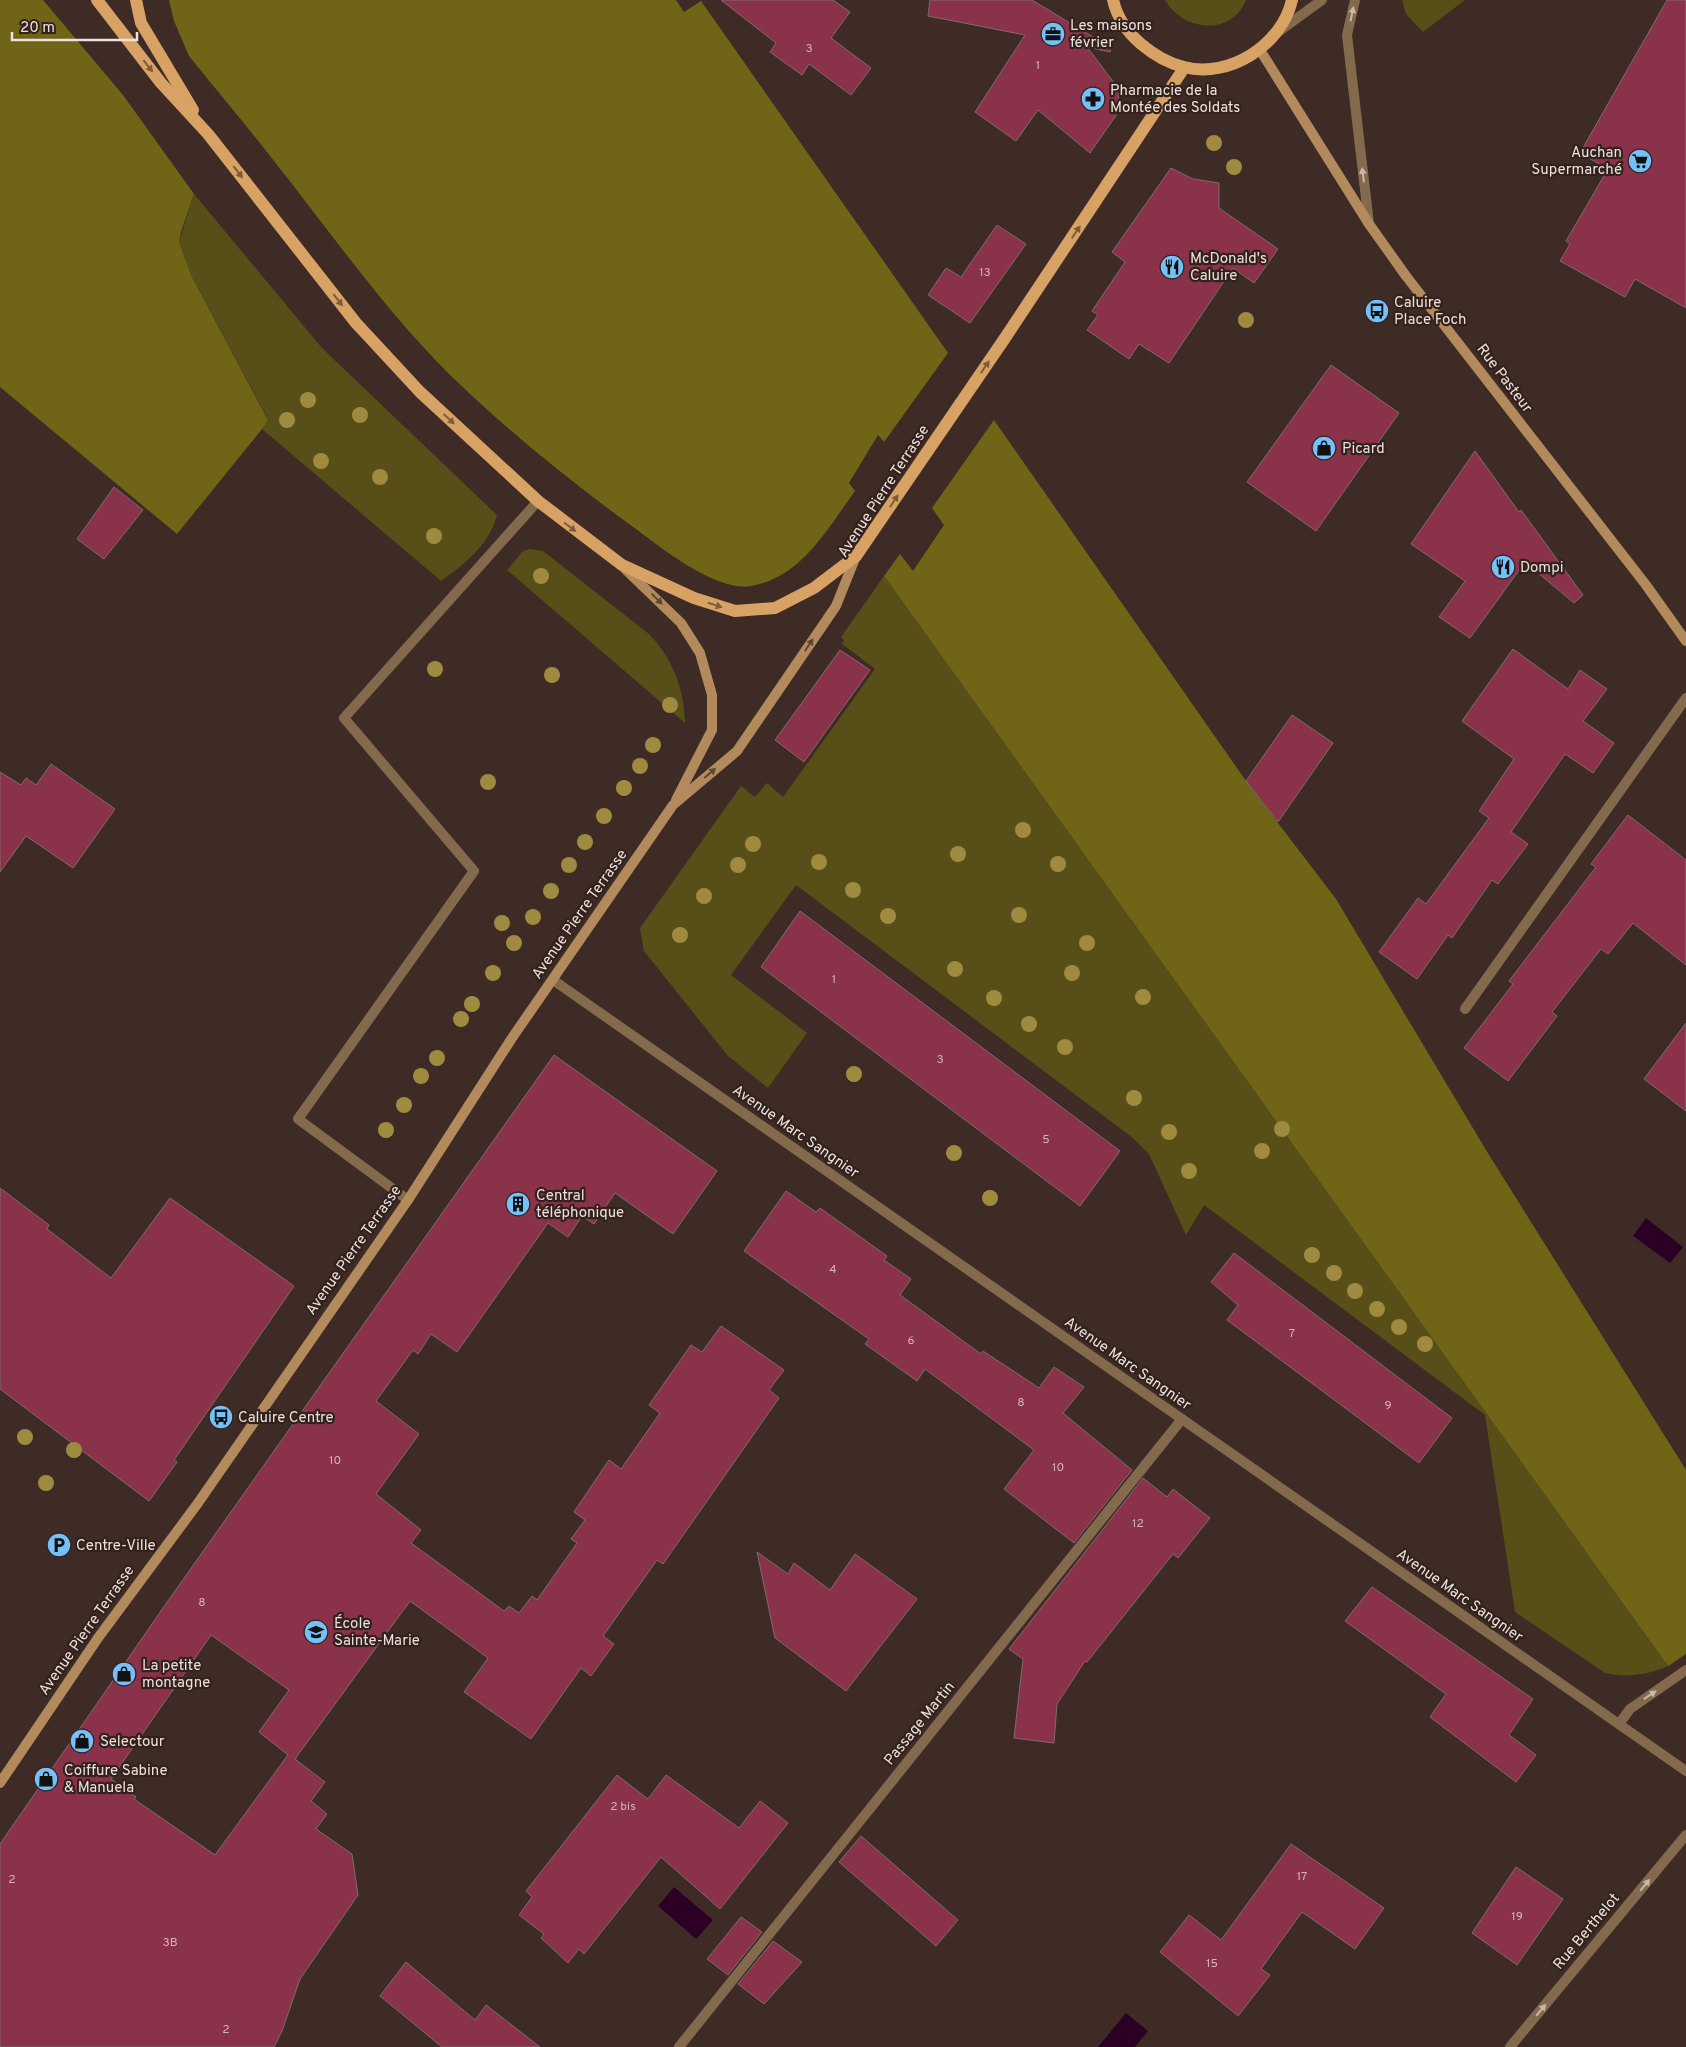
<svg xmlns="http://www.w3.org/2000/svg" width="1686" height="2047" font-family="Overpass,sans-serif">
  <rect width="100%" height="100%" fill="#3e2b25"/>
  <g fill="#574f17">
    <path d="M 1165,0 L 1246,0 C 1232,36 1183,32 1165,0 Z"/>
    <path d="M 1402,0 L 1465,0 L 1423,32 L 1406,14 Z"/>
    <path d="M 194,194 L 322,348 L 497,515 C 489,545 465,564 441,581 L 262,429 L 268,419 L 192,277 L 179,242 Z"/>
    <path d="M 530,549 L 543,551 L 649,634 C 673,659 684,689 685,723 L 507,570 L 523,551 Z"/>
    <path d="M 884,576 L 1668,1666 C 1647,1675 1627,1678 1605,1673 L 1515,1612 L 1485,1415 L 1204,1205 L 1186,1235 L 1149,1154 L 1133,1138 L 796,885 L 731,975 L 807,1033 L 768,1088 L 728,1056 L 644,951 L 640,928 L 741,786 L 755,797 L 767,783 L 783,797 L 875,669 L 842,644 L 844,640 L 841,637 Z"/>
  </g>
  <g fill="#706516">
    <path d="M 0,0 L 43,0 L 123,95 L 194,194 L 181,232 L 179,242 L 192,277 L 268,420 L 262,429 L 177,534 L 0,387 Z"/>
    <path d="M 169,0 L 676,0 L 684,12 L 701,1 L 948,353 L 884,442 L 878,435 L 849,483 L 855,491 C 828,528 801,578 751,586 C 718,592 665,551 640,532 C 572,483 509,432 449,374 C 384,309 331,233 274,161 C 246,125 217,91 189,56 L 174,21 Z"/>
    <path d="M 994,420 L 1246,781 L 1336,899 L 1486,1150 L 1686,1470 L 1686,1654 L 1668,1666 L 884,576 L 900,554 L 913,571 L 944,525 L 932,508 Z"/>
  </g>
  <g fill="#2c0025">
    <path d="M 1646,1218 L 1683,1247 L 1670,1263 L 1633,1236 Z"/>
    <path d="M 674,1887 L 713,1920 L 696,1939 L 658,1906 Z"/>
    <path d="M 1126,2013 L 1148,2031 L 1135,2047 L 1098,2047 Z"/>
  </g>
  <g fill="#89324a" stroke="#816a6e" fill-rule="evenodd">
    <path d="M 721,0 L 833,0 L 850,12 L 831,38 L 871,68 L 851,95 L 809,64 L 802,75 L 770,52 L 776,43 Z"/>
    <path d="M 930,0 L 1032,0 L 1111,48 L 1110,52 L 1087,47 L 1118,88 L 1119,111 L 1090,153 L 1038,110 L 1016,141 L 975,112 L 1025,35 L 928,16 Z"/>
    <path d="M 1667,0 L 1686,0 L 1686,308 L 1635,279 L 1625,297 L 1560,261 L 1570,244 L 1566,241 L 1608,169 L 1580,153 Z"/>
    <path d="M 1171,168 L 1193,179 L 1219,183 L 1219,208 L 1278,249 L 1254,283 L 1233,268 L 1169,363 L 1139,344 L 1129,359 L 1087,330 L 1098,315 L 1092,311 L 1125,262 L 1112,252 Z"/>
    <path d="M 997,225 L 1026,244 L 970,323 L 928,295 L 946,268 L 961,277 Z"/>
    <path d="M 1331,365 L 1399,413 L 1316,531 L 1247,482 Z"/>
    <path d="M 1475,451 L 1519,512 L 1521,510 L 1583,595 L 1574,603 L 1525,562 L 1470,638 L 1439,617 L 1465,581 L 1411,544 Z"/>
    <path d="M 114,487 L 143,510 L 104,559 L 77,539 Z"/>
    <path d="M 1513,649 L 1568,689 L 1580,670 L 1607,689 L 1583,721 L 1614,743 L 1593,773 L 1565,754 L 1511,832 L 1528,844 L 1498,884 L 1492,880 L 1452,938 L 1448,935 L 1417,979 L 1379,952 L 1418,898 L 1426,904 L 1489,818 L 1479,811 L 1514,759 L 1462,721 Z"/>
    <path d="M 840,650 L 870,670 L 804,762 L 775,740 Z"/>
    <path d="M 1292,715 L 1333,743 L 1278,822 L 1246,781 Z"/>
    <path d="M 51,764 L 115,809 L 73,868 L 26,836 L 0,872 L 0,772 L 21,785 L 26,778 L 36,785 Z"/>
    <path d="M 1628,815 L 1686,860 L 1686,965 L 1633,923 L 1608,954 L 1601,949 L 1552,1012 L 1557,1016 L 1508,1081 L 1464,1048 L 1513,984 L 1509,981 L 1596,867 L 1591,864 Z"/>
    <path d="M 800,911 L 1120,1151 L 1080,1206 L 761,967 Z"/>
    <path d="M 1686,1023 L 1686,1111 L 1644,1079 Z"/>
    <path d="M 554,1055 L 717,1171 L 673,1234 L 615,1193 L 594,1224 L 582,1216 L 568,1237 L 548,1223 L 457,1352 L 431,1334 L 418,1354 L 413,1350 L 376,1401 L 419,1434 L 376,1494 L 421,1530 L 411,1543 L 504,1611 L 509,1606 L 519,1613 L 532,1596 L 537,1600 L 577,1543 L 571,1539 L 585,1520 L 574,1512 L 609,1460 L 621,1469 L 660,1413 L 649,1405 L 691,1345 L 702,1352 L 721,1326 L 784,1370 L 769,1390 L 779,1398 L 663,1564 L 657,1560 L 603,1636 L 614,1644 L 591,1676 L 581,1668 L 531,1739 L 464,1692 L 488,1658 L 410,1601 L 295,1759 L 325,1782 L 311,1801 L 327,1814 L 316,1829 L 352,1854 L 358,1895 L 300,1979 L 282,2031 L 274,2047 L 0,2047 L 0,1844 L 163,1608 ZM 211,1635 L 289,1690 L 259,1732 L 288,1755 L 215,1855 L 134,1799 L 136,1797 L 111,1779 Z"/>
    <path d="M 0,1188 L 49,1225 L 47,1229 L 111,1278 L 170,1198 L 294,1286 L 174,1460 L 177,1462 L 149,1501 L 0,1389 Z"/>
    <path d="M 786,1191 L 816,1212 L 820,1208 L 887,1256 L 884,1260 L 911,1279 L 900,1295 L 981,1354 L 983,1351 L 1039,1388 L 1054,1367 L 1084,1387 L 1063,1413 L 1132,1470 L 1074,1543 L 1004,1489 L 1034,1450 L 925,1369 L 917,1381 L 865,1344 L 869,1339 L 744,1251 Z"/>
    <path d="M 1234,1253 L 1452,1418 L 1419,1463 L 1227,1320 L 1238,1305 L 1211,1282 Z"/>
    <path d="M 1143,1478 L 1167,1497 L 1173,1489 L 1210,1518 L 1178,1558 L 1173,1554 L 1087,1662 L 1085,1661 L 1057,1704 L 1054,1743 L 1014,1738 L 1023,1659 L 1009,1649 Z"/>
    <path d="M 757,1552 L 788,1574 L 794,1563 L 830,1590 L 855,1554 L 917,1599 L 846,1691 L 775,1638 Z"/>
    <path d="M 1372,1587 L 1533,1699 L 1509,1735 L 1536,1755 L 1516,1782 L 1430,1717 L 1446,1694 L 1345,1621 Z"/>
    <path d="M 617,1775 L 648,1799 L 666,1775 L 739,1828 L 760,1801 L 788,1823 L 720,1909 L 661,1857 L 584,1954 L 579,1949 L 568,1963 L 541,1938 L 544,1934 L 519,1915 L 532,1897 L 526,1891 Z"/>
    <path d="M 861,1836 L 958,1920 L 936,1946 L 839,1862 Z"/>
    <path d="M 1291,1844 L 1384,1908 L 1355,1949 L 1302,1912 L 1261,1969 L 1270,1975 L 1238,2016 L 1160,1952 L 1189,1915 L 1221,1940 Z"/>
    <path d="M 1516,1867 L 1563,1899 L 1517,1965 L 1472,1933 Z"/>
    <path d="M 741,1917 L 762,1932 L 728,1975 L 707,1959 Z"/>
    <path d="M 773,1941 L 802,1962 L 764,2004 L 738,1984 Z"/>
    <path d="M 406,1962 L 475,2020 L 486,2005 L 540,2047 L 442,2047 L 380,1996 Z"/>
  </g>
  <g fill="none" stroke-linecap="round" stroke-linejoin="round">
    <g stroke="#846a4d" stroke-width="10">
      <path d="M 1355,0 L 1347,35 L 1369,224"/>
      <path d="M 1278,32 L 1322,0"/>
      <path d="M 1465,1009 L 1686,698"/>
      <path d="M 408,1200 L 298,1119 L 474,871 L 344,718 L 538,501"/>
    </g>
    <g stroke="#846a4d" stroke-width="10">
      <path d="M 553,980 L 1686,1771"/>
      <path d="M 1619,1724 L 1630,1709 L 1686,1670"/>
      <path d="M 679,2047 L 1182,1419"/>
      <path d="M 1510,2047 L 1686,1835"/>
    </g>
    <g stroke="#b38a5b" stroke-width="10">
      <path d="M 1260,50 L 1369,224 L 1406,276 L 1646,585 L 1686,641"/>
      <path d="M 625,569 L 681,623 L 700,653 L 712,695 L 712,730 L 676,800"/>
      <path d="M 0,1783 L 98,1638 L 198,1503 L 408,1200 L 512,1038 L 673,805 L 737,751 L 836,606 L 856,556"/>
    </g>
    <g stroke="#d8a264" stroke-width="12">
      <path d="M 97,0 L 161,83 L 208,134 L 356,323 L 420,392 L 538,501 L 622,565 L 694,598 L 735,611 L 775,608 L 814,588 L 856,556 L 1005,338 L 1184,68"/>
      <path d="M 136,0 L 141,23 L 193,110"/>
      <path d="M 1113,0 C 1117,17 1128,33 1141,44 C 1154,55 1167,63 1184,67 C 1229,79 1282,45 1292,0"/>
    </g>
  </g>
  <g fill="#9f8b40">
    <circle cx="1214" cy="143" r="8"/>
    <circle cx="1234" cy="167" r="8"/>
    <circle cx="1246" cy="320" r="8"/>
    <circle cx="308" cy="400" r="8"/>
    <circle cx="360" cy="415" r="8"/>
    <circle cx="287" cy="420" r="8"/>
    <circle cx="321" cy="461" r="8"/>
    <circle cx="380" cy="477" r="8"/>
    <circle cx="434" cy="536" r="8"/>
    <circle cx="541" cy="576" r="8"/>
    <circle cx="435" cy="669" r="8"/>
    <circle cx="552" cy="675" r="8"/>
    <circle cx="670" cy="705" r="8"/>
    <circle cx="653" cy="745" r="8"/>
    <circle cx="640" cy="766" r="8"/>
    <circle cx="488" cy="782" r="8"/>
    <circle cx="624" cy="788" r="8"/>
    <circle cx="604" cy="816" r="8"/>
    <circle cx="1023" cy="830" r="8"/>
    <circle cx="585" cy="842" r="8"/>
    <circle cx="753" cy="844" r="8"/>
    <circle cx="958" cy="854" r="8"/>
    <circle cx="819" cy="862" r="8"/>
    <circle cx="1058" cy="864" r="8"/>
    <circle cx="569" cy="865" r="8"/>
    <circle cx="738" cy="865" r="8"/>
    <circle cx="853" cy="890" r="8"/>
    <circle cx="551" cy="891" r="8"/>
    <circle cx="704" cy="896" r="8"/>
    <circle cx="1019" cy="915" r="8"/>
    <circle cx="888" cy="916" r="8"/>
    <circle cx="533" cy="917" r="8"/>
    <circle cx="502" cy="923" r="8"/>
    <circle cx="680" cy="935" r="8"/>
    <circle cx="514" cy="943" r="8"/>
    <circle cx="1087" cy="943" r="8"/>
    <circle cx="955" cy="969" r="8"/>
    <circle cx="493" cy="973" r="8"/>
    <circle cx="1072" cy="973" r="8"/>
    <circle cx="1143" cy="997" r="8"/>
    <circle cx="994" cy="998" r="8"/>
    <circle cx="472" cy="1004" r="8"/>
    <circle cx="461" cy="1019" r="8"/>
    <circle cx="1029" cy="1024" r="8"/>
    <circle cx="1065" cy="1047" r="8"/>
    <circle cx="437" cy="1058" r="8"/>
    <circle cx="854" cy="1074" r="8"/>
    <circle cx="421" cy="1076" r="8"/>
    <circle cx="1134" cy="1098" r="8"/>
    <circle cx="404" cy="1105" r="8"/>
    <circle cx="1282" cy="1129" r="8"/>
    <circle cx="386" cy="1130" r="8"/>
    <circle cx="1169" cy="1132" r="8"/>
    <circle cx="1262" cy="1151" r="8"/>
    <circle cx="954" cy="1153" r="8"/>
    <circle cx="1189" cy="1171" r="8"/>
    <circle cx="990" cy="1198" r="8"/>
    <circle cx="1312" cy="1255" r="8"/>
    <circle cx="1334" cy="1273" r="8"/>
    <circle cx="1355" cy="1291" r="8"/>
    <circle cx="1377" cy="1309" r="8"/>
    <circle cx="1399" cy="1327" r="8"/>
    <circle cx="1425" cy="1344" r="8"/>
    <circle cx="25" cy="1437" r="8"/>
    <circle cx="74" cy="1450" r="8"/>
    <circle cx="46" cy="1483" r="8"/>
  </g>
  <defs><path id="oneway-solid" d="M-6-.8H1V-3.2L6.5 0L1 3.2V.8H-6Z" transform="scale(1.25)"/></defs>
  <g fill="#c8b7aa">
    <use href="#oneway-solid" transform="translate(1352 14) rotate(-78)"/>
    <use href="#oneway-solid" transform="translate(1363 175) rotate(-97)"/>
    <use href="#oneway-solid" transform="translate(1650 1695) rotate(-34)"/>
    <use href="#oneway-solid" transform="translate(1645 1885) rotate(-50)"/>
    <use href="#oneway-solid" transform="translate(1541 2010) rotate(-50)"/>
  </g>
  <g fill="#7d5b3c">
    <use href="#oneway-solid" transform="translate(148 66) rotate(52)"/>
    <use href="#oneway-solid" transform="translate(238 172) rotate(52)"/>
    <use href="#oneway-solid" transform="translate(1076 232) rotate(-56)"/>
    <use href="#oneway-solid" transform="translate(338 300) rotate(52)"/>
    <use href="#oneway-solid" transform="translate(985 367) rotate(-56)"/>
    <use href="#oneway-solid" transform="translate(449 419) rotate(43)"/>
    <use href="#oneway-solid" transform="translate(894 501) rotate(-56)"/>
    <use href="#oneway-solid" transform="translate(570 527) rotate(37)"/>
    <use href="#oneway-solid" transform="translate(715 605) rotate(18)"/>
  </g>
  <g fill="#604632">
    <use href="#oneway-solid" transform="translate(657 599) rotate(44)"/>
    <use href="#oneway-solid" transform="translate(809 645) rotate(-56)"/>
    <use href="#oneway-solid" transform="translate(710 773) rotate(-41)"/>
  </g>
  <defs>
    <g id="office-disc" transform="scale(1.25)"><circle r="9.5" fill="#75c0f6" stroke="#33211c"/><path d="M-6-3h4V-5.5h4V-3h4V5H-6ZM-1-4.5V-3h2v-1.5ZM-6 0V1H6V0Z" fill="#111"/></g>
    <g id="pharmacy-disc" transform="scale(1.25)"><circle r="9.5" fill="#75c0f6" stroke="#33211c"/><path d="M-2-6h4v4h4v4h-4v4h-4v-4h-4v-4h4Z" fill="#111"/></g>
    <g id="supermarket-disc" transform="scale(1.25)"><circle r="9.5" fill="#75c0f6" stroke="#33211c"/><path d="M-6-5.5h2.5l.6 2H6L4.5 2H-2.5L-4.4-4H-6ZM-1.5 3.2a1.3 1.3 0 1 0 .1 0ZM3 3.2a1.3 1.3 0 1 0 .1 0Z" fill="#111"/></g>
    <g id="restaurant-disc" transform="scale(1.25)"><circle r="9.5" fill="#75c0f6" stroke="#33211c"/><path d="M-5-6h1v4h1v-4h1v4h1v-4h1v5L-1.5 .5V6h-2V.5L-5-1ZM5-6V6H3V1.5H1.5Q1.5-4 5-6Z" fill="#111"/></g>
    <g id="bus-disc" transform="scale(1.25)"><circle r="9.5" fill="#75c0f6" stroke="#33211c"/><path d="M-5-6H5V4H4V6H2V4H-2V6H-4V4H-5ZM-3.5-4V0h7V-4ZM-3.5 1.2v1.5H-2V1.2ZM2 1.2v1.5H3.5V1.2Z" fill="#111"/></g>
    <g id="shop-disc" transform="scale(1.25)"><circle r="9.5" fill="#75c0f6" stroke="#33211c"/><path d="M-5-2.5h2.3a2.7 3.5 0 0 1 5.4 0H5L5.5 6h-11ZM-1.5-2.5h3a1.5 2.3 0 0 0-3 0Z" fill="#111"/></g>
    <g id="building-disc" transform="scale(1.25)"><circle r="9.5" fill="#75c0f6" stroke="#33211c"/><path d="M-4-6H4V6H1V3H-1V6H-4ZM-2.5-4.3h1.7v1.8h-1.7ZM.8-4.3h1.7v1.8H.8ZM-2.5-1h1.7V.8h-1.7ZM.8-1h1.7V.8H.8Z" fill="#111"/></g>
    <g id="parking-disc" transform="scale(1.25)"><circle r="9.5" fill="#75c0f6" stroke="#33211c"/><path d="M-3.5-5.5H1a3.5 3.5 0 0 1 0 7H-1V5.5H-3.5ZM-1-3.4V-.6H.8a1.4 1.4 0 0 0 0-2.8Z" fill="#111"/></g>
    <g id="school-disc" transform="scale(1.25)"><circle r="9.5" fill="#75c0f6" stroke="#33211c"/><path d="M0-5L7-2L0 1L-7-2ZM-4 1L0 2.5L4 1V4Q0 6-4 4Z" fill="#111"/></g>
  </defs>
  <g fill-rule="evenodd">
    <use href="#office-disc" x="1053" y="34"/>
    <use href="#pharmacy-disc" x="1093" y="99"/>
    <use href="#supermarket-disc" x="1640" y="161"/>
    <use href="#restaurant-disc" x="1172" y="267"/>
    <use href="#bus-disc" x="1377" y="311"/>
    <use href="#shop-disc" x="1324" y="448"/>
    <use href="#restaurant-disc" x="1503" y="567"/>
    <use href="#building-disc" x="518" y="1204"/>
    <use href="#bus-disc" x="221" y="1417"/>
    <use href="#parking-disc" x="59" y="1545"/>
    <use href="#school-disc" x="316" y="1632"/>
    <use href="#shop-disc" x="124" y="1674"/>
    <use href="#shop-disc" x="82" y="1741"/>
    <use href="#shop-disc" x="46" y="1779"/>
  </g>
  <g text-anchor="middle" stroke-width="4.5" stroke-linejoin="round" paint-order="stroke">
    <g font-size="12" fill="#d4b4b8">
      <text x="809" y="52">3</text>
      <text x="1038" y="69">1</text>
      <text x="985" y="276">13</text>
      <text x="834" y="983">1</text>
      <text x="940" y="1063">3</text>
      <text x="1046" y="1143">5</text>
      <text x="833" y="1273">4</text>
      <text x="1292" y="1337">7</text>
      <text x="911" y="1344">6</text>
      <text x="1021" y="1406">8</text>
      <text x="1388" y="1409">9</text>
      <text x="335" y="1464">10</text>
      <text x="1058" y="1471">10</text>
      <text x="1138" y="1527">12</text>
      <text x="202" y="1606">8</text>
      <text x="623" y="1810">2 bis</text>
      <text x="1302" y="1880">17</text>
      <text x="12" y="1883">2</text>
      <text x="1517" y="1920">19</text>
      <text x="170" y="1946">3B</text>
      <text x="1212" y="1967">15</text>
      <text x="226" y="2033">2</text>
    </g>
    <g font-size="15" fill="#ede0dc" stroke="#33211c" text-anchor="start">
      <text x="1070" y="30">Les maisons<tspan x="1070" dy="17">février</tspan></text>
      <text x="1110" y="95">Pharmacie de la<tspan x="1110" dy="17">Montée des Soldats</tspan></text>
      <text x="1622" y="157" text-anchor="end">Auchan<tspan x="1622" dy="17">Supermarché</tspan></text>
      <text x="1190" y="263">McDonald's<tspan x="1190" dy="17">Caluire</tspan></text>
      <text x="1394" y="307">Caluire<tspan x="1394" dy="17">Place Foch</tspan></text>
      <text x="1342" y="453">Picard</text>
      <text x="1520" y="572">Dompi</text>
      <text x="536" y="1200">Central<tspan x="536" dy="17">téléphonique</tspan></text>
      <text x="238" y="1422">Caluire Centre</text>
      <text x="76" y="1550">Centre-Ville</text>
      <text x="334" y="1628">École<tspan x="334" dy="17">Sainte-Marie</tspan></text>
      <text x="142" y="1670">La petite<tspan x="142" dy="17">montagne</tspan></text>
      <text x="100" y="1746">Selectour</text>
      <text x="64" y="1775">Coiffure Sabine<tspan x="64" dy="17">&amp; Manuela</tspan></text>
    </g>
    <g font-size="15" fill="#ede0dc" stroke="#33211c">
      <text transform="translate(1505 378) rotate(53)" y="5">Rue Pasteur</text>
      <text transform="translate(883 491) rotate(-57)" y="5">Avenue Pierre Terrasse</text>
      <text transform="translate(579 914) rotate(-55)" y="5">Avenue Pierre Terrasse</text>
      <text transform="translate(796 1131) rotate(35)" y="5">Avenue Marc Sangnier</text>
      <text transform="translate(353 1250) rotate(-55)" y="5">Avenue Pierre Terrasse</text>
      <text transform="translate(1128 1363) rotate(35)" y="5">Avenue Marc Sangnier</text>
      <text transform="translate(1460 1595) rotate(35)" y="5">Avenue Marc Sangnier</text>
      <text transform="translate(86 1630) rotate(-55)" y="5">Avenue Pierre Terrasse</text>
      <text transform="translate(919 1723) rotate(-51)" y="5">Passage Martin</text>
      <text transform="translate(1586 1931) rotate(-50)" y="5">Rue Berthelot</text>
    </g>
  </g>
  <path d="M12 32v8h125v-8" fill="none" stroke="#ede0dc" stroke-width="2.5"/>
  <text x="20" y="32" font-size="15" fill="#ede0dc" stroke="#33211c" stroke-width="4" paint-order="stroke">20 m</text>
</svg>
